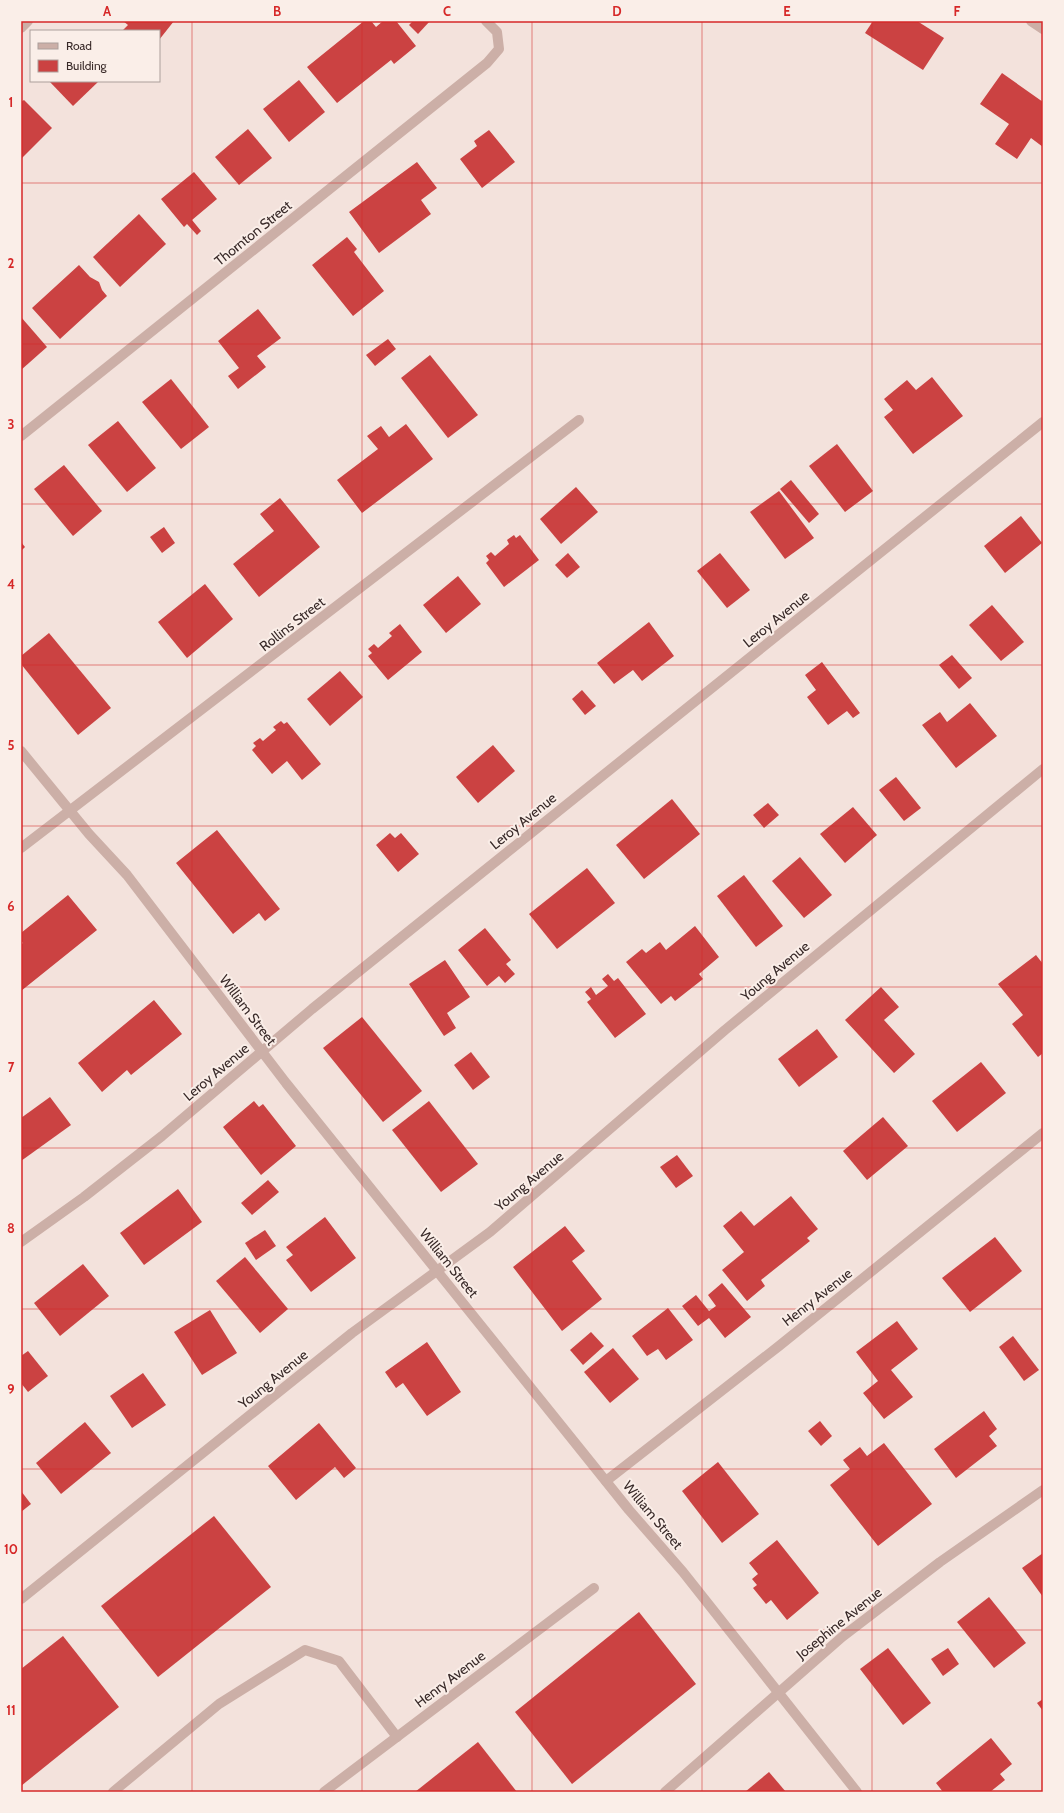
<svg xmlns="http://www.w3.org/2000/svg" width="1064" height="1813" font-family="Cabin,sans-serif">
  <rect width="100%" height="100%" fill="#f3e2dc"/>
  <g fill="#cb4242">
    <path d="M 123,21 L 174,21 L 159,40 L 159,31 L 122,31 L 128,25 Z"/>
    <path d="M 364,21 L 371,21 L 376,27 L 383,21 L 396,21 L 416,46 L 394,64 L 391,60 L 337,103 L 307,67 Z"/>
    <path d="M 413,21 L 430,21 L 418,34 L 409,25 Z"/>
    <path d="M 873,21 L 917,21 L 944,38 L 923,70 L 865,33 Z"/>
    <path d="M 1002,73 L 1043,102 L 1043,147 L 1031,138 L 1017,159 L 995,144 L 1009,124 L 980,104 Z"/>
    <path d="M 299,80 L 325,112 L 289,142 L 263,109 Z"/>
    <path d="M 49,81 L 99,81 L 73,106 Z"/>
    <path d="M 24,100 L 52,128 L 21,159 L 21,102 Z"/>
    <path d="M 248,129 L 272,158 L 239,185 L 215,157 Z"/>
    <path d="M 489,130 L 515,162 L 482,188 L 460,159 L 477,146 L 474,141 Z"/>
    <path d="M 417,162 L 437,188 L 421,200 L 431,214 L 379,253 L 349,212 Z"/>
    <path d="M 194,172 L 217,199 L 192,220 L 201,231 L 197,235 L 187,224 L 184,227 L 161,199 Z"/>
    <path d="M 139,214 L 166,244 L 120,287 L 93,257 Z"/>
    <path d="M 347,237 L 357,249 L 354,252 L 384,291 L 353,316 L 312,265 Z"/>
    <path d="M 79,265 L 90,277 L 99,282 L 102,290 L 107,296 L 60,339 L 32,308 Z"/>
    <path d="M 258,309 L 281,338 L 257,356 L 266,367 L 238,389 L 228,376 L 239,368 L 218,341 Z"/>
    <path d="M 21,317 L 47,347 L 21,370 Z"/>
    <path d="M 388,339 L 396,349 L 375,366 L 366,355 Z"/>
    <path d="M 430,355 L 478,415 L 448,438 L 401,378 Z"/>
    <path d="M 932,377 L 963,416 L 913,454 L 884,417 L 893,410 L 884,399 L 907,380 L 916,390 Z"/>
    <path d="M 171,379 L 209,427 L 181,449 L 142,402 Z"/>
    <path d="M 118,421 L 156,468 L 127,492 L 88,445 Z"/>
    <path d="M 406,424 L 433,459 L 362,513 L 337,480 L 378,449 L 367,436 L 381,426 L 389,437 Z"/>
    <path d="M 837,444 L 873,491 L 845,512 L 809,466 Z"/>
    <path d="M 64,465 L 102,511 L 73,536 L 34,489 Z"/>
    <path d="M 791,480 L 819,514 L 809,523 L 780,489 Z"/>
    <path d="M 576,487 L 598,512 L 561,544 L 540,519 Z"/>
    <path d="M 779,491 L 814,538 L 785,559 L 750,512 Z"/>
    <path d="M 280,498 L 320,547 L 259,597 L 233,564 L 274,531 L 260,514 Z"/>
    <path d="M 1021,516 L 1042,543 L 1005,573 L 984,546 Z"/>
    <path d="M 164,527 L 175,543 L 162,553 L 150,537 Z"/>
    <path d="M 514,535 L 516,538 L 520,535 L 539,560 L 504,587 L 486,563 L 489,560 L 486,556 L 491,552 L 495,556 L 509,544 L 507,540 Z"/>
    <path d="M 21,542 L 25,547 L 21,551 Z"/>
    <path d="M 568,553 L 580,567 L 567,578 L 555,565 Z"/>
    <path d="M 720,553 L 750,590 L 727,608 L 697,571 Z"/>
    <path d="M 458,576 L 481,604 L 446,633 L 423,605 Z"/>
    <path d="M 205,584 L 233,619 L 187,658 L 158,622 Z"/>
    <path d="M 992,605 L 1024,642 L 1001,661 L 969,625 Z"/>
    <path d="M 649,622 L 674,656 L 642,681 L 633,670 L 614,684 L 597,663 Z"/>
    <path d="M 400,624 L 422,652 L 388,680 L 368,656 L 372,653 L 368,649 L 374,644 L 378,648 L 392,636 L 389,633 Z"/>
    <path d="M 49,633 L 111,708 L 78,735 L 21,664 L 21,656 Z"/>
    <path d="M 952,655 L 972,678 L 959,689 L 939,665 Z"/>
    <path d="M 822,662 L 860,713 L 853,718 L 847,711 L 828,725 L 807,697 L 816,690 L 805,675 Z"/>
    <path d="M 340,671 L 363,697 L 330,726 L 307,699 Z"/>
    <path d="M 582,690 L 596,706 L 585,715 L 572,699 Z"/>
    <path d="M 970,703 L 997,736 L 956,768 L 922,725 L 940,712 L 947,722 Z"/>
    <path d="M 281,721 L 284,724 L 287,722 L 321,764 L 302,780 L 287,761 L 272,774 L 252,750 L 256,746 L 253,743 L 260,738 L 263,741 L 276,730 L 273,727 Z"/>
    <path d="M 493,745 L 515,771 L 478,803 L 456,777 Z"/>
    <path d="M 896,777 L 921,808 L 904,821 L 879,790 Z"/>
    <path d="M 672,799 L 700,834 L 644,879 L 616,845 Z"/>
    <path d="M 768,803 L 779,815 L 764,828 L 753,815 Z"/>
    <path d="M 853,807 L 877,835 L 845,863 L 820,834 Z"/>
    <path d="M 217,830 L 280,909 L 265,921 L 259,913 L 233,934 L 176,863 Z"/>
    <path d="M 390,833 L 395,838 L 401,833 L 419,854 L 398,872 L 376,845 Z"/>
    <path d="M 800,857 L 832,895 L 804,918 L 772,881 Z"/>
    <path d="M 587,868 L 615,903 L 557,949 L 529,914 Z"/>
    <path d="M 744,875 L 783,926 L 756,947 L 717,896 Z"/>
    <path d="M 68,895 L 97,930 L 21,991 L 21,945 L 23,943 L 21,940 L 21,933 Z"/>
    <path d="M 695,926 L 719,957 L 699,974 L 703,979 L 675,1001 L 671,996 L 661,1004 L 626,962 L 642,949 L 646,953 L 660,942 L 666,950 Z"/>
    <path d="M 485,928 L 511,960 L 506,964 L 515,974 L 505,983 L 499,976 L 487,986 L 458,950 Z"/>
    <path d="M 1036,955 L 1043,964 L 1043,1053 L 1038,1057 L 1012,1024 L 1023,1015 L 998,984 Z"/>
    <path d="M 445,960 L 470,997 L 447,1013 L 456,1028 L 444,1036 L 409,984 Z"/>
    <path d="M 608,974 L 614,981 L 618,978 L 646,1014 L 615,1038 L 587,1002 L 591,999 L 585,992 L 591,987 L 596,995 L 608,986 L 602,979 Z"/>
    <path d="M 881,987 L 899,1007 L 884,1020 L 915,1054 L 894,1073 L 845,1020 Z"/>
    <path d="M 154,1000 L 182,1034 L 131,1075 L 127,1070 L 102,1092 L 78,1063 Z"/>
    <path d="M 362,1017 L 422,1091 L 383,1122 L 323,1048 Z"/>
    <path d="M 817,1029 L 838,1057 L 799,1087 L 778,1059 Z"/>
    <path d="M 471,1052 L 490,1077 L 473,1090 L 454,1065 Z"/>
    <path d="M 981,1062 L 1006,1093 L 957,1132 L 932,1101 Z"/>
    <path d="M 50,1097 L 71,1125 L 21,1161 L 21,1118 Z"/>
    <path d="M 254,1101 L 259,1107 L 263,1104 L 296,1146 L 261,1175 L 223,1127 Z"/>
    <path d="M 429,1101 L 478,1164 L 441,1192 L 392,1130 Z"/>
    <path d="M 883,1117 L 908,1146 L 867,1180 L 843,1151 Z"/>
    <path d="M 677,1155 L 693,1176 L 676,1188 L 660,1167 Z"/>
    <path d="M 268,1180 L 279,1192 L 252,1215 L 241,1203 Z"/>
    <path d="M 178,1189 L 202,1222 L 144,1265 L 120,1233 Z"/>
    <path d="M 791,1196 L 818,1229 L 807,1238 L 810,1241 L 761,1280 L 765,1286 L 747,1301 L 722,1270 L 744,1252 L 723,1226 L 741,1211 L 754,1226 Z"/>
    <path d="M 325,1217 L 356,1258 L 311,1292 L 286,1260 L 293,1255 L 286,1247 Z"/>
    <path d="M 565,1226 L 585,1251 L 572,1261 L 602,1299 L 562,1331 L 513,1267 Z"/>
    <path d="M 265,1230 L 276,1246 L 256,1260 L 245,1243 Z"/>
    <path d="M 995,1237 L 1022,1271 L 970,1312 L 942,1278 Z"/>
    <path d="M 245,1257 L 288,1309 L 260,1333 L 216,1281 Z"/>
    <path d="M 83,1264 L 109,1296 L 60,1336 L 34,1303 Z"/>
    <path d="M 722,1283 L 751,1317 L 725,1338 L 709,1318 L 698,1326 L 682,1306 L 696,1295 L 709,1311 L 716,1306 L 708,1295 Z"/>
    <path d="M 668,1308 L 693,1340 L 666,1360 L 658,1349 L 647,1356 L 632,1336 Z"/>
    <path d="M 210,1310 L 237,1353 L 202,1375 L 174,1332 Z"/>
    <path d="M 897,1321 L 918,1349 L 891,1370 L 913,1397 L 884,1419 L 863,1393 L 878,1381 L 856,1352 Z"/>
    <path d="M 591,1332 L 604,1346 L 583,1365 L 570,1350 Z"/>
    <path d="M 1013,1336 L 1039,1370 L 1024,1381 L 999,1347 Z"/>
    <path d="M 427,1342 L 461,1392 L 427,1416 L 403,1383 L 396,1388 L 385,1372 Z"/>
    <path d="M 613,1348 L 639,1379 L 610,1403 L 584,1372 Z"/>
    <path d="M 28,1351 L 48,1376 L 28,1392 L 21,1383 L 21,1356 Z"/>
    <path d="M 143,1373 L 166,1405 L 132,1428 L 110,1396 Z"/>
    <path d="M 984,1411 L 997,1429 L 989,1436 L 997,1446 L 956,1478 L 934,1449 Z"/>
    <path d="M 820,1421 L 832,1436 L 821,1446 L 808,1431 Z"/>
    <path d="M 85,1422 L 111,1453 L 61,1494 L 36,1463 Z"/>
    <path d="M 319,1423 L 356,1468 L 344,1478 L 335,1467 L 296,1500 L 268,1466 Z"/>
    <path d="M 884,1443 L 932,1504 L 878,1546 L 830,1485 L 850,1469 L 843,1460 L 860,1447 L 867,1456 Z"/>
    <path d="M 718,1462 L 759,1514 L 722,1543 L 682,1491 Z"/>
    <path d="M 21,1491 L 31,1504 L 21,1512 Z"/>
    <path d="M 214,1516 L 271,1587 L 158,1677 L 101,1606 Z"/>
    <path d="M 777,1540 L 819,1593 L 787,1620 L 771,1600 L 766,1604 L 753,1588 L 757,1585 L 752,1579 L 758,1574 L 749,1563 Z"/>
    <path d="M 1043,1553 L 1043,1597 L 1022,1568 Z"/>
    <path d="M 989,1597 L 1026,1643 L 994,1668 L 957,1622 Z"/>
    <path d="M 639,1612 L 696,1684 L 572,1784 L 515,1712 Z"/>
    <path d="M 63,1636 L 119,1707 L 21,1786 L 21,1669 Z"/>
    <path d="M 888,1648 L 931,1703 L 903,1725 L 860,1669 Z"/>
    <path d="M 948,1648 L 959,1664 L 943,1676 L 931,1659 Z"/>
    <path d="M 1043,1699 L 1043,1711 L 1037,1703 Z"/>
    <path d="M 991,1738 L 1012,1764 L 1000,1774 L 1005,1780 L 990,1792 L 943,1792 L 936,1783 Z"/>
    <path d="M 478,1742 L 517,1792 L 415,1792 Z"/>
    <path d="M 769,1772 L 786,1792 L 745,1792 Z"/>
  </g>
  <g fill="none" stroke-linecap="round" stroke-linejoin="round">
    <g stroke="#ccafa7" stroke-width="10">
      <path d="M 1031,21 L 1043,29"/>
      <path d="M 21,28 L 28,21"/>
      <path d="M 21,436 L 487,63 L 499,49 L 497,32 L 486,21"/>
      <path d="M 21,751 L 89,834 L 127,875 L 286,1083 L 629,1510 L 683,1572 L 857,1792"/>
      <path d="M 21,848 L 579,420"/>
      <path d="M 21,1242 L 84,1197 L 162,1136 L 312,1009 L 1043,422"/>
      <path d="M 606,1481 L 779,1346 L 1043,1133"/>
      <path d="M 21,1599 L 352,1333 L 490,1232 L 725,1030 L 1043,769"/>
      <path d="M 113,1792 L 219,1704 L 305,1650 L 339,1661 L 397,1737"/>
      <path d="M 324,1792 L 594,1588"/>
      <path d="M 665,1792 L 842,1637 L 940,1562 L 1043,1490"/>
    </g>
  </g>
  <path fill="none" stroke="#d62828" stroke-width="1" stroke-opacity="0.55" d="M 192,21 L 192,1792M 362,21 L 362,1792M 532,21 L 532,1792M 702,21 L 702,1792M 872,21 L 872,1792M 21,183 L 1043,183M 21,344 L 1043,344M 21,504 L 1043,504M 21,665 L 1043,665M 21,826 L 1043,826M 21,987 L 1043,987M 21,1148 L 1043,1148M 21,1309 L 1043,1309M 21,1469 L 1043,1469M 21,1630 L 1043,1630"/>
  <g text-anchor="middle" stroke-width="4" stroke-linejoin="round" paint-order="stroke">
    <g font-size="14" fill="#382928" stroke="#faeee8">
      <text transform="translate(253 233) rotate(-39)" y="5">Thornton Street</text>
      <text transform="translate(776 619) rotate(-39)" y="5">Leroy Avenue</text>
      <text transform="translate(292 624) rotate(-38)" y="5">Rollins Street</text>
      <text transform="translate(523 821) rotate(-39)" y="5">Leroy Avenue</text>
      <text transform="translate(775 971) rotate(-40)" y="5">Young Avenue</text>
      <text transform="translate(248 1010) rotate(53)" y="5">William Street</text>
      <text transform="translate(216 1072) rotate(-40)" y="5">Leroy Avenue</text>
      <text transform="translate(529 1181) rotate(-40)" y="5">Young Avenue</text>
      <text transform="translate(449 1263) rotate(51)" y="5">William Street</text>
      <text transform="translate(817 1297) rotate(-38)" y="5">Henry Avenue</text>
      <text transform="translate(273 1379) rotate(-39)" y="5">Young Avenue</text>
      <text transform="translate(653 1515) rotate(50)" y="5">William Street</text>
      <text transform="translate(839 1623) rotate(-39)" y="5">Josephine Avenue</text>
      <text transform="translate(450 1679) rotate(-37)" y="5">Henry Avenue</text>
    </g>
  </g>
  <rect width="1064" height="1813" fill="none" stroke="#faeee8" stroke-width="44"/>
  <rect x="30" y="30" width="130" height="52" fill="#faeee8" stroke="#ac9f9b"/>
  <rect x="38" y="43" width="20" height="6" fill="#ccafa7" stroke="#ac9f9b"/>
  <text x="66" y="50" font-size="12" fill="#382928">Road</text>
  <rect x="38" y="60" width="20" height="12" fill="#cb4242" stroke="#ac9f9b"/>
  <text x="66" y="70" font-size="12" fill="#382928">Building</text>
  <rect x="22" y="22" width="1020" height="1769" fill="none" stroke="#d62828" stroke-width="1.5"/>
  <g font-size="13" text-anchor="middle" font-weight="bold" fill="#d62828">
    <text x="107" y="16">A</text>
    <text x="277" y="16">B</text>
    <text x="447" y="16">C</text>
    <text x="617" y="16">D</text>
    <text x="787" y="16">E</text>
    <text x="957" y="16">F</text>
    <text x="11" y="107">1</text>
    <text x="11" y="268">2</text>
    <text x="11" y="429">3</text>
    <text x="11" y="589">4</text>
    <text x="11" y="750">5</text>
    <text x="11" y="911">6</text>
    <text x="11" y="1072">7</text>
    <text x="11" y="1233">8</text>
    <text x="11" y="1394">9</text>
    <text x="11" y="1554">10</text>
    <text x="11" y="1715">11</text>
  </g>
</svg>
